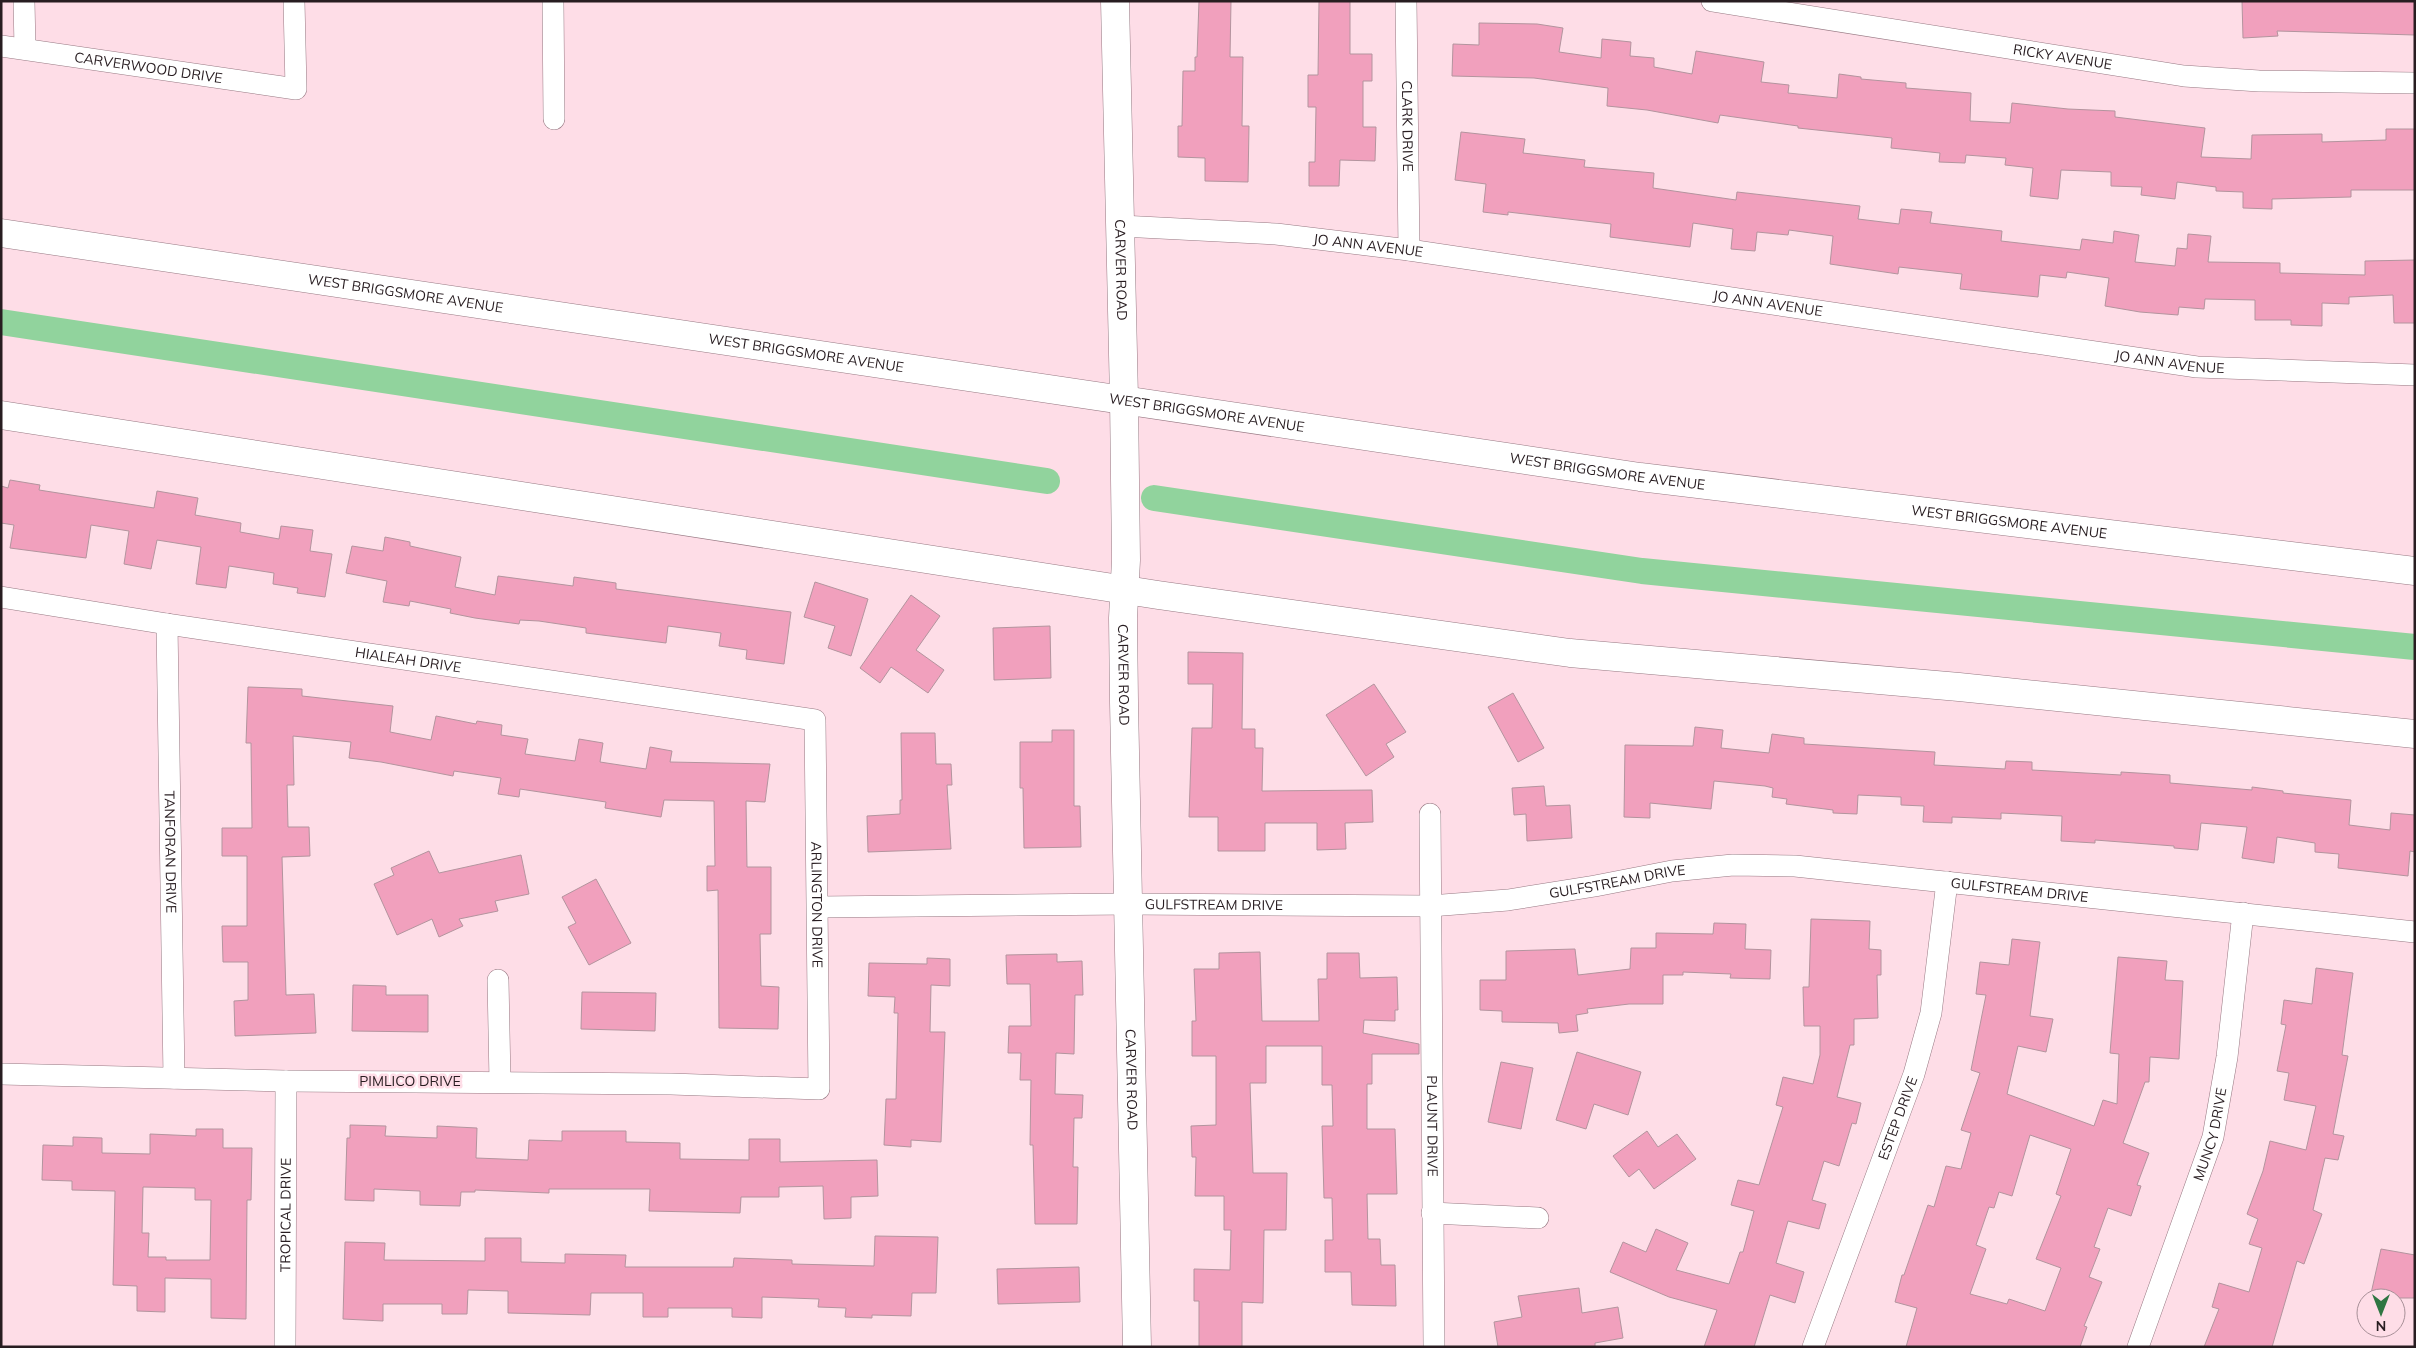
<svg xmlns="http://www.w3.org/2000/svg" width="2416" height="1348" font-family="Mulish,sans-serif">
  <rect width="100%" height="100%" fill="#fedde7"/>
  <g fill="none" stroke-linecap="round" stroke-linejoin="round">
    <g stroke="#91d39d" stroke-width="26">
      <path d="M 1,322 L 1047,481"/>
      <path d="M 1154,498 L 1642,571 L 2415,647"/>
    </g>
  </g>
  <g fill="#f1a0bd" stroke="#b3949e" fill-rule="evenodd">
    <path d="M 1199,1 L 1231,1 L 1230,57 L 1243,57 L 1242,126 L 1249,126 L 1248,182 L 1205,181 L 1205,158 L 1178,157 L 1178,126 L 1182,126 L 1183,71 L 1195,71 L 1195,57 L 1197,57 Z"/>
    <path d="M 1319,1 L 1350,1 L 1350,54 L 1372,54 L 1372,81 L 1363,81 L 1363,127 L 1376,127 L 1375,161 L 1340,160 L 1339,186 L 1309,186 L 1309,162 L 1315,162 L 1316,107 L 1308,107 L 1308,75 L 1318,75 Z"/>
    <path d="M 2242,1 L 2415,1 L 2415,35 L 2277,31 L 2278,36 L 2243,38 Z"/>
    <path d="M 1479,23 L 1537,24 L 1563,28 L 1559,52 L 1601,58 L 1602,39 L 1631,42 L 1630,56 L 1654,58 L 1654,67 L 1692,74 L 1696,51 L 1764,62 L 1761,82 L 1789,85 L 1788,93 L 1837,98 L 1839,74 L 1861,77 L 1861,79 L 1906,83 L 1906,88 L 1971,93 L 1970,121 L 2010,123 L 2012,103 L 2068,109 L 2115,111 L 2115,117 L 2205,128 L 2201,157 L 2251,159 L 2252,135 L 2322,134 L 2322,142 L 2386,140 L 2386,129 L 2415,129 L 2415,190 L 2351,190 L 2351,197 L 2272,199 L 2272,209 L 2243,208 L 2243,192 L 2216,191 L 2216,187 L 2177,182 L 2175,199 L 2141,195 L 2142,187 L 2111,186 L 2111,172 L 2061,170 L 2058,199 L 2030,196 L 2033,168 L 2005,165 L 2006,158 L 1966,155 L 1965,163 L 1939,162 L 1940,153 L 1891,148 L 1892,138 L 1798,128 L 1798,126 L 1720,115 L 1718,123 L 1647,110 L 1607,106 L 1608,88 L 1534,78 L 1452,76 L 1453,44 L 1479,45 Z"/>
    <path d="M 1461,132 L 1525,139 L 1523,153 L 1585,160 L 1584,167 L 1654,173 L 1653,188 L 1736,200 L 1737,192 L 1860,206 L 1858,219 L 1899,224 L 1901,209 L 1932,212 L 1930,223 L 2002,231 L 2001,241 L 2080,250 L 2082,239 L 2113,243 L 2114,231 L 2139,235 L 2135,262 L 2175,266 L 2177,248 L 2187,249 L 2188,234 L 2211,236 L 2208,262 L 2280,263 L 2280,273 L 2365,275 L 2365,261 L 2415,260 L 2415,323 L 2394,323 L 2393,295 L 2349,297 L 2349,304 L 2322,303 L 2322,326 L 2291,325 L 2291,320 L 2255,320 L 2255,300 L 2205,299 L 2204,309 L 2179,307 L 2178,315 L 2140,312 L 2105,306 L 2109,278 L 2067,272 L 2066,278 L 2040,275 L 2038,297 L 1960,289 L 1962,274 L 1899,267 L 1898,274 L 1830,264 L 1833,236 L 1789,230 L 1788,235 L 1757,232 L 1755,251 L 1731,249 L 1733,229 L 1693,223 L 1690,247 L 1610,237 L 1611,224 L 1508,212 L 1508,215 L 1483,212 L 1486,184 L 1455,180 Z"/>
    <path d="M 10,480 L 40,485 L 39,490 L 154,508 L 157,491 L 198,498 L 195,515 L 241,523 L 240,532 L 279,539 L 281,526 L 313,530 L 310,551 L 332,554 L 325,597 L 297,593 L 298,588 L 273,584 L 274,573 L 229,566 L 226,588 L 196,584 L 201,547 L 157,540 L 151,569 L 124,564 L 129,531 L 91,525 L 86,558 L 10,548 L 14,525 L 1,523 L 1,486 L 8,488 Z"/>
    <path d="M 385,537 L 410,542 L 410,546 L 461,557 L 455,587 L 495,595 L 498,576 L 573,586 L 574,577 L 616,583 L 616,589 L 791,612 L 784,664 L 746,659 L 747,650 L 719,646 L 721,633 L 668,626 L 666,643 L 586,633 L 586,628 L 539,621 L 520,620 L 519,624 L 475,618 L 450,613 L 451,609 L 410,601 L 409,606 L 383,602 L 387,581 L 346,573 L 352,546 L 383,551 Z"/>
    <path d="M 815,582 L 868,599 L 851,656 L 828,648 L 835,626 L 804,617 Z"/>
    <path d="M 911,595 L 940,616 L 916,650 L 944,670 L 928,693 L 891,667 L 880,683 L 860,668 Z"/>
    <path d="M 1050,626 L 1051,678 L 994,680 L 993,628 Z"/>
    <path d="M 1188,652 L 1243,653 L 1242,729 L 1255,729 L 1255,748 L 1263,748 L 1262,791 L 1372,790 L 1373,822 L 1345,823 L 1346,849 L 1317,850 L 1317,823 L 1265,823 L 1265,851 L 1218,851 L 1218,817 L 1189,817 L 1192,728 L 1212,728 L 1213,684 L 1188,684 Z"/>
    <path d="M 1374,684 L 1406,732 L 1386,744 L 1394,757 L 1366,776 L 1326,715 Z"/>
    <path d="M 248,687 L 302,689 L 302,696 L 393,706 L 390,732 L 431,740 L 436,716 L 476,724 L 477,721 L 502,725 L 501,735 L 528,739 L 525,754 L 575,761 L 579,739 L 603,743 L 600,762 L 646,769 L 650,747 L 672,751 L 670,762 L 770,764 L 765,802 L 746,801 L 747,867 L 771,867 L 771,934 L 760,934 L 761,986 L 779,987 L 778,1029 L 719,1028 L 718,890 L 707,891 L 707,866 L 715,866 L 714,801 L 664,800 L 661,817 L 605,808 L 606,802 L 520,789 L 519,797 L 498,794 L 501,778 L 454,771 L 453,776 L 381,762 L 349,758 L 351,742 L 293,736 L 294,785 L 287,785 L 288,827 L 309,827 L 310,856 L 282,857 L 286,995 L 314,994 L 316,1033 L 235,1036 L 234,1001 L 248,1000 L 248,962 L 223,962 L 222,926 L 247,926 L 247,856 L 222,856 L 222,828 L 252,828 L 251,743 L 246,743 Z"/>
    <path d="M 1513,693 L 1544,748 L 1518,762 L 1488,707 Z"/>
    <path d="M 1695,727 L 1723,730 L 1721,748 L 1769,753 L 1772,734 L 1804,738 L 1804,744 L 1935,752 L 1934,765 L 2005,769 L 2006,761 L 2032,762 L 2032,770 L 2121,775 L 2121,772 L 2170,775 L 2170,783 L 2252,790 L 2252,787 L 2283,791 L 2283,793 L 2351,800 L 2349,825 L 2390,830 L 2391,813 L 2415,815 L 2415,852 L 2410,851 L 2408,876 L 2338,868 L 2339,854 L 2315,852 L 2315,843 L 2277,837 L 2274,863 L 2242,858 L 2247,827 L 2201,823 L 2198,850 L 2174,848 L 2174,846 L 2095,840 L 2095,843 L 2061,841 L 2062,816 L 2001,813 L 2001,819 L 1952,817 L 1952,823 L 1923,822 L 1924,806 L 1901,805 L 1901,797 L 1858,795 L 1857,814 L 1833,813 L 1833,810 L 1786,804 L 1787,799 L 1772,797 L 1773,788 L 1765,786 L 1714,781 L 1711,809 L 1650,803 L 1650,818 L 1624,817 L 1625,745 L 1693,746 Z"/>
    <path d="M 1052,730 L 1074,730 L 1074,806 L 1080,806 L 1081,847 L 1024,848 L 1023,788 L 1020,788 L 1020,742 L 1052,742 Z"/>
    <path d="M 901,733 L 935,733 L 936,764 L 951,764 L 952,785 L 947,785 L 951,849 L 868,852 L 867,816 L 900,814 L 900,800 L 902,800 Z"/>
    <path d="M 1544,786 L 1546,806 L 1570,805 L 1572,838 L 1527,841 L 1526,814 L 1514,815 L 1512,788 Z"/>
    <path d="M 429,851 L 439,873 L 521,855 L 529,894 L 495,901 L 498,911 L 459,919 L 463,926 L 439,937 L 432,919 L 397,935 L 374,884 L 394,875 L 391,868 Z"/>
    <path d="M 596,879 L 631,943 L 589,965 L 568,927 L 576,923 L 562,897 Z"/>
    <path d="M 1811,919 L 1870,921 L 1869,949 L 1881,950 L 1881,975 L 1877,975 L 1878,1018 L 1854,1019 L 1854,1045 L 1850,1045 L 1837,1097 L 1861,1103 L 1856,1124 L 1852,1123 L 1839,1166 L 1824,1161 L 1812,1200 L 1826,1204 L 1819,1229 L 1788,1221 L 1776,1263 L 1804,1272 L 1795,1303 L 1770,1295 L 1754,1347 L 1704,1347 L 1717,1310 L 1669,1297 L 1610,1272 L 1623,1242 L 1646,1252 L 1656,1229 L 1688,1243 L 1676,1270 L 1729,1284 L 1740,1252 L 1743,1252 L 1754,1211 L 1731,1205 L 1738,1180 L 1759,1185 L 1783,1107 L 1776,1105 L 1783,1077 L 1813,1084 L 1820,1055 L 1820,1026 L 1804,1026 L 1803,987 L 1809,987 Z"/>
    <path d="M 1714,923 L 1746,924 L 1745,949 L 1771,950 L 1770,979 L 1730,978 L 1731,974 L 1683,972 L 1683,975 L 1663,975 L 1663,1004 L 1629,1004 L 1587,1009 L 1588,1013 L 1576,1015 L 1578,1031 L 1559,1033 L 1558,1023 L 1502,1022 L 1502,1011 L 1480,1010 L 1480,980 L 1506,980 L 1506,951 L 1575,949 L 1578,975 L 1630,969 L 1631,948 L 1656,948 L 1656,933 L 1713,934 Z"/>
    <path d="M 2012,939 L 2040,942 L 2030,1016 L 2053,1019 L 2046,1052 L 2018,1046 L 2007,1094 L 2094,1126 L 2103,1100 L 2117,1104 L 2119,1054 L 2110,1053 L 2118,957 L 2167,961 L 2165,980 L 2183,981 L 2179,1059 L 2150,1057 L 2149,1082 L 2145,1082 L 2123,1143 L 2149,1153 L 2137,1185 L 2141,1186 L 2131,1216 L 2108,1208 L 2094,1247 L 2100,1249 L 2089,1277 L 2102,1282 L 2084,1326 L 2087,1327 L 2080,1347 L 1906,1347 L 1917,1308 L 1895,1302 L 1902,1275 L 1904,1275 L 1928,1205 L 1934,1207 L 1946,1166 L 1961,1169 L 1971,1133 L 1961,1130 L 1980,1073 L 1971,1070 L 1986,995 L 1976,994 L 1980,962 L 2009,965 ZM 2030,1135 L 2071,1149 L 2056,1194 L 2061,1196 L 2036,1259 L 2061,1268 L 2045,1311 L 2009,1299 L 2007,1304 L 1970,1294 L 1986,1249 L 1976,1245 L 1989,1207 L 1994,1208 L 1999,1192 L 2012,1196 Z"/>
    <path d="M 1260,952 L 1262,1021 L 1319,1021 L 1318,979 L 1327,979 L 1327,953 L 1359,953 L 1360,978 L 1397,977 L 1398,1010 L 1395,1010 L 1395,1021 L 1364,1020 L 1363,1033 L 1419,1044 L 1419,1054 L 1372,1054 L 1372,1084 L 1367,1084 L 1367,1129 L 1395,1129 L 1397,1194 L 1367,1194 L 1368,1239 L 1380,1239 L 1381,1265 L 1395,1265 L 1396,1306 L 1352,1305 L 1351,1272 L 1325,1272 L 1325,1240 L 1333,1240 L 1332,1198 L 1324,1198 L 1322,1126 L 1333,1126 L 1332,1085 L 1322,1085 L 1322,1046 L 1266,1046 L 1266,1083 L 1250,1083 L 1253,1173 L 1287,1173 L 1286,1230 L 1264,1230 L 1263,1303 L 1242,1302 L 1242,1347 L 1199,1347 L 1199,1301 L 1194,1301 L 1194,1269 L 1230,1270 L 1231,1230 L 1224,1230 L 1224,1196 L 1195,1196 L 1196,1157 L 1192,1157 L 1191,1126 L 1216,1125 L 1216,1056 L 1192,1056 L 1192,1021 L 1196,1021 L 1194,969 L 1219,969 L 1219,953 Z"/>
    <path d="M 1057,954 L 1057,962 L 1082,961 L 1083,995 L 1075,995 L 1074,1054 L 1056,1053 L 1055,1094 L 1083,1095 L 1082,1118 L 1074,1118 L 1073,1167 L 1078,1167 L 1077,1224 L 1035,1224 L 1033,1145 L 1030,1145 L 1031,1080 L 1020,1080 L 1021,1053 L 1008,1053 L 1009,1026 L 1031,1026 L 1030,984 L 1007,984 L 1006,955 Z"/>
    <path d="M 927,958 L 950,959 L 950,986 L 931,985 L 930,1032 L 945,1032 L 941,1142 L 911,1140 L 911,1147 L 884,1145 L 886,1099 L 896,1099 L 898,1013 L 894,1013 L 895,997 L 868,996 L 869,963 L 927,964 Z"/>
    <path d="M 2316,968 L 2353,973 L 2342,1055 L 2348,1056 L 2333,1134 L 2344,1136 L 2338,1160 L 2325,1158 L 2313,1210 L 2322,1214 L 2304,1264 L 2297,1261 L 2272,1347 L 2204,1347 L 2219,1309 L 2212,1307 L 2219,1283 L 2249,1292 L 2262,1248 L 2249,1244 L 2258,1219 L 2247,1214 L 2263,1171 L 2270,1141 L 2306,1150 L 2316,1106 L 2284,1100 L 2289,1073 L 2277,1071 L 2286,1025 L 2281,1024 L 2284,1000 L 2312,1004 Z"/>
    <path d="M 353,985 L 386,986 L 386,995 L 428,995 L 428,1032 L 352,1031 Z"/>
    <path d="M 582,992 L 656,993 L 655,1031 L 581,1029 Z"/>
    <path d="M 1577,1052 L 1641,1072 L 1628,1115 L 1594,1104 L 1586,1129 L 1556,1120 Z"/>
    <path d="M 1501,1062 L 1533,1068 L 1521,1129 L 1488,1122 Z"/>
    <path d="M 350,1125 L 386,1126 L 385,1136 L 437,1138 L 437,1126 L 477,1128 L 476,1158 L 528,1160 L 529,1140 L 562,1141 L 562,1131 L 626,1131 L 626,1142 L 680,1143 L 680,1159 L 749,1160 L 749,1139 L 780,1139 L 780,1162 L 877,1160 L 878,1196 L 851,1197 L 851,1218 L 824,1219 L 823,1186 L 779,1187 L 779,1197 L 741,1197 L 740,1213 L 649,1211 L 650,1189 L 549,1189 L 549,1193 L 475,1190 L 475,1192 L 461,1192 L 460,1206 L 420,1205 L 420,1191 L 374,1189 L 374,1201 L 345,1200 L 347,1138 L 350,1138 Z"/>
    <path d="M 196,1129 L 223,1129 L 223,1148 L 252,1148 L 251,1200 L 247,1200 L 246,1319 L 211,1318 L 211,1279 L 165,1278 L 165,1312 L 137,1311 L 137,1286 L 113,1285 L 115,1191 L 72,1190 L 72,1181 L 42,1180 L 43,1145 L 73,1146 L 73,1137 L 102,1138 L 102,1153 L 150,1154 L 150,1134 L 196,1136 ZM 143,1187 L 195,1188 L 195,1200 L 211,1200 L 210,1260 L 166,1260 L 166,1257 L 148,1257 L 149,1233 L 142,1233 Z"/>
    <path d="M 1647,1131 L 1658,1147 L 1677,1134 L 1696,1159 L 1654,1189 L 1639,1169 L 1629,1177 L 1613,1156 Z"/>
    <path d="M 875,1236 L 938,1237 L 936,1293 L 912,1293 L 911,1316 L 872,1315 L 872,1318 L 845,1317 L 846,1308 L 818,1307 L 819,1299 L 762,1297 L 762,1318 L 732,1317 L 732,1308 L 668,1308 L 668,1317 L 643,1317 L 643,1293 L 591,1293 L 590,1315 L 508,1313 L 508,1291 L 468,1290 L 467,1314 L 442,1314 L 442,1304 L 383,1304 L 383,1321 L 343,1319 L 345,1242 L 385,1243 L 384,1260 L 485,1261 L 485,1238 L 521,1238 L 521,1262 L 565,1263 L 565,1254 L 626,1255 L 625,1267 L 733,1267 L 734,1258 L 792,1260 L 792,1264 L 874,1266 Z"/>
    <path d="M 2381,1249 L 2415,1255 L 2415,1298 L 2370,1298 Z"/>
    <path d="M 1079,1267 L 1080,1302 L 998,1304 L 997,1269 Z"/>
    <path d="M 1579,1288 L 1582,1313 L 1618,1307 L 1623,1338 L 1595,1343 L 1595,1347 L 1498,1347 L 1494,1322 L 1522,1317 L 1518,1296 Z"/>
  </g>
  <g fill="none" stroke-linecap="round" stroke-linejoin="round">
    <g stroke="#977983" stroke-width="22">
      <g id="street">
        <path d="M 24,1 L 25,49"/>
        <path d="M 553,1 L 554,119"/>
        <path id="s1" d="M 1406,1 L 1409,250"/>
        <path id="s2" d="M 1712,1 L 2184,76 L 2259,81 L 2415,83"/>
        <path id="s3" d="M 1,46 L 296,89 L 294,1"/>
        <path id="s4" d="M 1121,226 L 1276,234 L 1409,250 L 2197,367 L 2415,375"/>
        <path id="s5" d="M 1,597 L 167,624 L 815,720 L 819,1089 L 671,1084 L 286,1081 L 1,1074"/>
        <path id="s6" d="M 167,624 L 174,1078"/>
        <path id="s7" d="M 1430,814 L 1434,1347"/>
        <path id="s8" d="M 818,907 L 1129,904 L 1430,906 L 1508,900 L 1595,886 L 1672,871 L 1733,865 L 1795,866 L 2415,932"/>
        <path d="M 498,980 L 500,1081"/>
        <path d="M 1432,1213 L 1538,1218"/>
        <path id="s9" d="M 285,1347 L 286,1081"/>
        <path id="s10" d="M 1813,1347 L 1914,1074 L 1931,1013 L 1947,882"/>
        <path id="s11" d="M 2138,1347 L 2213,1137 L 2227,1057 L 2243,913"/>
      </g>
    </g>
    <g stroke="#977983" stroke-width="29">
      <g id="secondary">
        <path id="s12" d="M 1115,1 L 1124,398 L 1126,560 L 1123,618 L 1124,702 L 1137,1347"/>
      </g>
    </g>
    <g stroke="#977983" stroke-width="29">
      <g id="primary">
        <path id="s13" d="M 1,233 L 1640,477 L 2415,571"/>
        <path d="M 1,415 L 1158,595 L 1570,653 L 1959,687 L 2415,734"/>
      </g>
    </g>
    <use href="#street" stroke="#fff" stroke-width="21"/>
    <use href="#secondary" stroke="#fff" stroke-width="28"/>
    <use href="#primary" stroke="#fff" stroke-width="28"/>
  </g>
  <g text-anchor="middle" stroke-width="5" stroke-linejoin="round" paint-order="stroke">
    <g font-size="14" fill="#281d21" stroke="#fedde7">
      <text dy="5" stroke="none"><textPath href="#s2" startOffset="355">RICKY AVENUE</textPath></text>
      <text dy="5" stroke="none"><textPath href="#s3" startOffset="149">CARVERWOOD DRIVE</textPath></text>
      <text dy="5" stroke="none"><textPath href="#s1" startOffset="125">CLARK DRIVE</textPath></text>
      <text dy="5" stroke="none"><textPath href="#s4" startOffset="248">JO ANN AVENUE</textPath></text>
      <text dy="5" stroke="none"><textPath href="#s12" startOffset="269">CARVER ROAD</textPath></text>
      <text dy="5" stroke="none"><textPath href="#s13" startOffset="409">WEST BRIGGSMORE AVENUE</textPath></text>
      <text dy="5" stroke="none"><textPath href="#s4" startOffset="652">JO ANN AVENUE</textPath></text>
      <text dy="5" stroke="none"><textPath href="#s13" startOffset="814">WEST BRIGGSMORE AVENUE</textPath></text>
      <text dy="5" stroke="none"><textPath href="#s4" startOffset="1058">JO ANN AVENUE</textPath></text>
      <text dy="5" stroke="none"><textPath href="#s13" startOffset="1219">WEST BRIGGSMORE AVENUE</textPath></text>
      <text dy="5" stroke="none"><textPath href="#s13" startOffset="1624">WEST BRIGGSMORE AVENUE</textPath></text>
      <text dy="5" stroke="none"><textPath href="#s13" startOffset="2029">WEST BRIGGSMORE AVENUE</textPath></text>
      <text dy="5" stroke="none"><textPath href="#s5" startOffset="412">HIALEAH DRIVE</textPath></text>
      <text dy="5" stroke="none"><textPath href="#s12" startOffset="674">CARVER ROAD</textPath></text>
      <text dy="5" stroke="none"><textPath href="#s6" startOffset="228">TANFORAN DRIVE</textPath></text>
      <text dy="5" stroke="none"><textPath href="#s8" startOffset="801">GULFSTREAM DRIVE</textPath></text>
      <text dy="5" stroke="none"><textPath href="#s8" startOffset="1206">GULFSTREAM DRIVE</textPath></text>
      <text dy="5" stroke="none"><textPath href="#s8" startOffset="396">GULFSTREAM DRIVE</textPath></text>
      <text dy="5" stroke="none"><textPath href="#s5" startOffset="1008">ARLINGTON DRIVE</textPath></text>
      <text dy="5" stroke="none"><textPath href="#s12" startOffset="1079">CARVER ROAD</textPath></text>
      <text x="410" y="1086">PIMLICO DRIVE</text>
      <text dy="5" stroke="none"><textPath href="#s10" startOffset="244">ESTEP DRIVE</textPath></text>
      <text dy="5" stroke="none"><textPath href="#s7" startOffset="312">PLAUNT DRIVE</textPath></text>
      <text dy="5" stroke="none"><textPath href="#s11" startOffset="225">MUNCY DRIVE</textPath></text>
      <text dy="5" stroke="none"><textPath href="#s9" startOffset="132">TROPICAL DRIVE</textPath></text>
    </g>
  </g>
  <rect width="2416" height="1348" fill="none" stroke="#281d21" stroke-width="5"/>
  <g transform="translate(2381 1313) rotate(180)"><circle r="24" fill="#fedde7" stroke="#a89098"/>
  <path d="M0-4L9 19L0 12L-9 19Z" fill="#2f7642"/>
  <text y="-8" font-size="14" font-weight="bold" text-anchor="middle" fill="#281d21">N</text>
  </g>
</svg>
